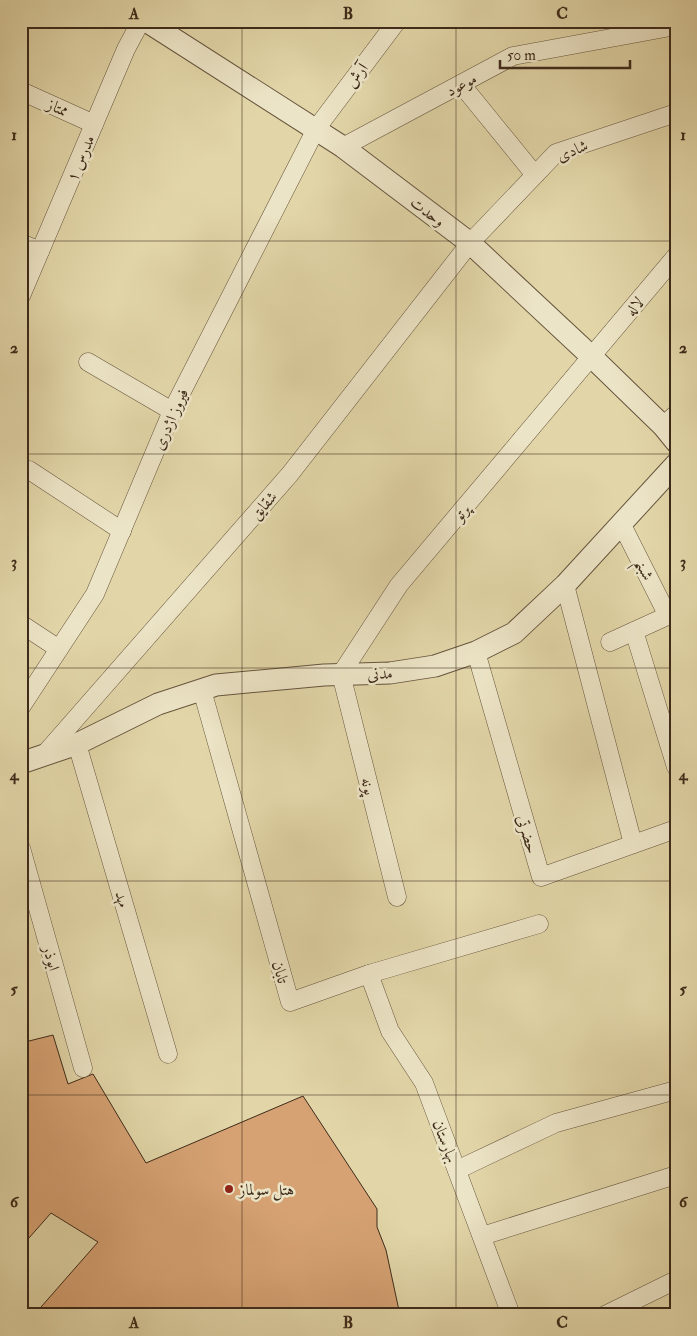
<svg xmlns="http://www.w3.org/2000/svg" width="697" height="1336" font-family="'IM FELL Double Pica',Amiri,serif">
  <rect width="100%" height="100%" fill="#e2d6a8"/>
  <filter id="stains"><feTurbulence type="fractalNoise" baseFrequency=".004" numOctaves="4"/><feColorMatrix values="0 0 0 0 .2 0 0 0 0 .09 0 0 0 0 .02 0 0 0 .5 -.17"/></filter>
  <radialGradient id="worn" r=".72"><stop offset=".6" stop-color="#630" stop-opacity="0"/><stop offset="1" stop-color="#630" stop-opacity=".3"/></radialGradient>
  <path fill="#d6a273" stroke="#3d2a1a" d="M 53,1035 L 68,1084 L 93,1074 L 146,1163 L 303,1096 L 377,1209 L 377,1227 L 386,1250 L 400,1315 L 34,1315 L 98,1242 L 51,1213 L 21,1247 L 21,1043 Z"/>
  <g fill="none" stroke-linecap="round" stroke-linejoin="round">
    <g stroke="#66553e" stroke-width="19">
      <g id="minor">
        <path d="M 461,84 L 535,175"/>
        <path d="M 21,91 L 94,124"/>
        <path d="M 343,147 L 513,56 L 676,26"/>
        <path d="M 21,243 L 40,251"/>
        <path d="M 21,296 L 126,49 L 141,21"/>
        <path d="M 88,362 L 172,411"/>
        <path d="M 663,426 L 676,414"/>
        <path d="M 29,470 L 122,531"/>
        <path d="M 621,523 L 668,616"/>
        <path d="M 565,585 L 633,844"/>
        <path d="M 21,624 L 59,649"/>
        <path d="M 634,631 L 676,767"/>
        <path d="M 610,642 L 676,612"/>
        <path d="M 476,652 L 541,877 L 676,829"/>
        <path d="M 202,690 L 290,1002 L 369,974 L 539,924"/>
        <path d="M 21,707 L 95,594 L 172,411 L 316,129 L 397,21"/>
        <path d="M 77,744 L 168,1054"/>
        <path d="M 43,756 L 290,474 L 470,243 L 556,153 L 676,113"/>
        <path d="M 21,848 L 83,1068"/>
        <path d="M 397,897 L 341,674 L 399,585 L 676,256"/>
        <path d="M 369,974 L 390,1031 L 424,1083 L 511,1315"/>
        <path d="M 457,1170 L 556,1123 L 676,1090"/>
        <path d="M 482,1236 L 676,1175"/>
        <path d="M 605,1315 L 676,1280"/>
      </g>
    </g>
    <g stroke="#66553e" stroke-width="23">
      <g id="tertiary">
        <path d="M 146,21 L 343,147 L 470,243 L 592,357 L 663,426 L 676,442"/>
        <path d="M 21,763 L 77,744 L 158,704 L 216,685 L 324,675 L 390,673 L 435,666 L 476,652 L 514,633 L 565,585 L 676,464"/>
      </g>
    </g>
    <use href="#minor" stroke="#ece4c6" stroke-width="18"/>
    <use href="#tertiary" stroke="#ece4c6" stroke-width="21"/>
  </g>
  <path fill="none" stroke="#3d2a1a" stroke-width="1" stroke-opacity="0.55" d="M 242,21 L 242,1315M 456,21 L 456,1315M 21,241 L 676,241M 21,454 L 676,454M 21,668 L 676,668M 21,881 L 676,881M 21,1095 L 676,1095"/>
  <circle fill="#8f2418" stroke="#ece4c6" stroke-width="2" cx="229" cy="1189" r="5"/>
  <g text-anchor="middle" stroke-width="5" stroke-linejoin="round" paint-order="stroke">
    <g font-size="16" fill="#3d2a1a" stroke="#ece4c6">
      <text transform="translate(356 75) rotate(-53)" y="6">آرش</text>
      <text transform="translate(461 84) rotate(-28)" y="6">موعود</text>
      <text transform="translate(58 107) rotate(25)" y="6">ممتاز</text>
      <text transform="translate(572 150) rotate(-23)" y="6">شادی</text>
      <text transform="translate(80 158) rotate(-67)" y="6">مدرس ۱</text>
      <text transform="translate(428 211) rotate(37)" y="6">وحدت</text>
      <text transform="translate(634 306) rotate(-50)" y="6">لاله</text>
      <text transform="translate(170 419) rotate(-66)" y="6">فیروز اژدری</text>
      <text transform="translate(263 505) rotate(-49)" y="6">شقایق</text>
      <text transform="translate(461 512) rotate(-50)" y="6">پرتو</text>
      <text transform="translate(645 569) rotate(63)" y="6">شبنم</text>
      <text transform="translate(380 673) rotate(-3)" y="6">مدنی</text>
      <text transform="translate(369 786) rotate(76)" y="6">پونه</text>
      <text transform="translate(528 834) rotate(74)" y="6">حضرتی</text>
      <text transform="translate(123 899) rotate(74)" y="6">مهد</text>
      <text transform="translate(52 958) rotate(74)" y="6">ابوذر</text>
      <text transform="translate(281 972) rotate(74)" y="6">تابان</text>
      <text transform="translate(446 1141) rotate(69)" y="6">بهارستان</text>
    </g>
    <g font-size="16" fill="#3d2a1a" stroke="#ece4c6" text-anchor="start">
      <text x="239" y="1195">هتل سولماز</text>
    </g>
  </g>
  <rect width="697" height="1336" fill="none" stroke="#e2d6a8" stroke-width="55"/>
  <path d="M500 60v8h130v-8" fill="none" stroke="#3d2a1a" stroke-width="2.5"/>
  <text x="507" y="60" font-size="15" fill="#3d2a1a" stroke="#ece4c6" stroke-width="4" paint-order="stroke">50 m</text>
  <rect x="28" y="28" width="642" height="1280" fill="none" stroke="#3d2a1a" stroke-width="2"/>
  <g font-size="16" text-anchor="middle" font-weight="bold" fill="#3d2a1a">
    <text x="134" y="19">A</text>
    <text x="348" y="19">B</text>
    <text x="562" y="19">C</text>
    <text x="14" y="140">1</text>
    <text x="683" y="140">1</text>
    <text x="14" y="353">2</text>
    <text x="683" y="353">2</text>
    <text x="14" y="567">3</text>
    <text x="683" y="567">3</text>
    <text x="14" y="780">4</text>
    <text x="683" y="780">4</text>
    <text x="14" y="994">5</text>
    <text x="683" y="994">5</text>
    <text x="14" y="1207">6</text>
    <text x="683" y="1207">6</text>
    <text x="134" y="1328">A</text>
    <text x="348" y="1328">B</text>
    <text x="562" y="1328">C</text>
  </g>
  <rect width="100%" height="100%" filter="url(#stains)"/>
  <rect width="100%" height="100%" fill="url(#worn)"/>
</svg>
